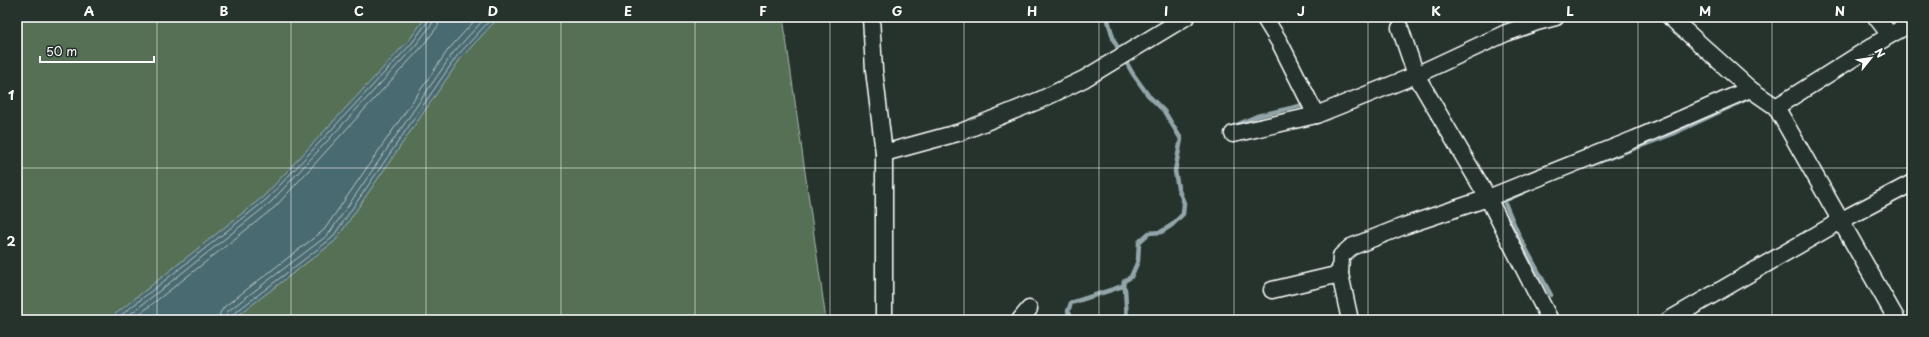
<svg xmlns="http://www.w3.org/2000/svg" width="1929" height="337" font-family="'Playpen Sans',sans-serif">
  <rect width="100%" height="100%" fill="#26332d"/>
  <filter id="ink" filterUnits="userSpaceOnUse"><feTurbulence type="fractalNoise" baseFrequency=".025" numOctaves="2"/><feDisplacementMap in="SourceGraphic" scale="8" xChannelSelector="R" yChannelSelector="G"/><feConvolveMatrix kernelMatrix="1 2 1 2 8 2 1 2 1" color-interpolation-filters="sRGB"/></filter>
  <g filter="url(#ink)">
    <g fill="#556f55" stroke="#aab7aa">
      <path d="M 17,17 L 426,17 L 409,40 L 264,196 L 108,320 L 17,320 Z"/>
      <path d="M 499,17 L 783,17 L 826,320 L 232,320 L 335,241 L 461,58 Z"/>
    </g>
    <path fill="#4a6b70" stroke="#92a6a9" d="M 426,17 L 499,17 L 461,58 L 335,241 L 232,320 L 108,320 L 264,196 L 409,40 Z"/>
    <g fill="none" stroke-linecap="round" stroke-linejoin="round">
      <g stroke="#b7c4c6" stroke-width="1">
        <path d="M 115,320 L 267,199 L 412,43 L 428,21 L 429,17"/>
        <path d="M 123,320 L 271,202 L 415,46 L 432,24 L 434,17"/>
        <path d="M 132,320 L 275,207 L 420,49 L 438,26 L 440,17"/>
        <path d="M 219,320 L 220,313 L 224,307 L 324,230 L 448,50 L 478,17"/>
        <path d="M 225,320 L 228,311 L 328,235 L 453,53 L 486,17"/>
        <path d="M 230,320 L 232,315 L 332,238 L 457,56 L 493,17"/>
      </g>
      <g stroke="#92a6a9" stroke-width="4.5">
        <path d="M 1107,17 L 1114,41 L 1133,74 L 1148,95 L 1164,111 L 1181,139 L 1175,171 L 1178,188 L 1184,203 L 1183,214 L 1172,225 L 1161,232 L 1149,233 L 1139,242 L 1138,261 L 1131,277 L 1124,281 L 1123,286 L 1125,289 L 1127,320"/>
        <path d="M 1230,128 L 1257,116 L 1304,105"/>
        <path d="M 1591,165 L 1670,135 L 1749,98"/>
        <path d="M 1528,190 L 1504,201 L 1519,236 L 1551,295"/>
        <path d="M 1066,320 L 1070,315 L 1068,311 L 1071,303 L 1123,286"/>
      </g>
      <g stroke="#fff" stroke-width="19">
        <g id="street">
          <path d="M 871,17 L 874,70 L 884,153 L 884,320"/>
          <path d="M 1264,17 L 1280,43 L 1316,115"/>
          <path d="M 1670,17 L 1750,89 L 1776,107 L 1897,320"/>
          <path d="M 1876,17 L 1890,35"/>
          <path d="M 1400,28 L 1416,75 L 1488,198 L 1550,320"/>
          <path d="M 1776,107 L 1890,35 L 1912,23"/>
          <path d="M 1233,134 L 1316,115 L 1416,75 L 1506,33 L 1537,22 L 1556,17"/>
          <path d="M 884,153 L 961,132 L 1040,100 L 1084,79 L 1186,17"/>
          <path d="M 1272,290 L 1340,274"/>
          <path d="M 1020,320 L 1029,309"/>
          <path d="M 1350,320 L 1340,274 L 1341,256 L 1351,247 L 1404,226 L 1488,198 L 1635,139 L 1750,89"/>
          <path d="M 1669,320 L 1842,220 L 1912,183"/>
        </g>
      </g>
      <use href="#street" stroke="#26332d" stroke-width="16"/>
    </g>
  </g>
  <path fill="none" stroke="#fff" stroke-width="1" stroke-opacity="0.55" d="M 157,17 L 157,320M 291,17 L 291,320M 426,17 L 426,320M 561,17 L 561,320M 695,17 L 695,320M 830,17 L 830,320M 964,17 L 964,320M 1099,17 L 1099,320M 1234,17 L 1234,320M 1368,17 L 1368,320M 1503,17 L 1503,320M 1638,17 L 1638,320M 1772,17 L 1772,320M 17,168 L 1912,168"/>
  <rect width="1929" height="337" fill="none" stroke="#26332d" stroke-width="44"/>
  <g transform="translate(1871 58) rotate(60)" stroke="#26332d" stroke-width="3" paint-order="stroke">
  <path d="M0-3L7 15L0 10L-7 15Z" fill="#ffffff"/>
  <text y="-6" font-size="11" font-weight="bold" text-anchor="middle" fill="#ffffff">N</text>
  </g>
  <path d="M40 56v6h114v-6" fill="none" stroke="#ffffff" stroke-width="2"/>
  <text x="46" y="56" font-size="12" fill="#ffffff" stroke="#26332d" stroke-width="3" paint-order="stroke">50 m</text>
  <rect x="22" y="22" width="1885" height="293" fill="none" stroke="#fff" stroke-width="1.5"/>
  <g font-size="13" text-anchor="middle" font-weight="bold" fill="#fff">
    <text x="89" y="16">A</text>
    <text x="224" y="16">B</text>
    <text x="359" y="16">C</text>
    <text x="493" y="16">D</text>
    <text x="628" y="16">E</text>
    <text x="763" y="16">F</text>
    <text x="897" y="16">G</text>
    <text x="1032" y="16">H</text>
    <text x="1166" y="16">I</text>
    <text x="1301" y="16">J</text>
    <text x="1436" y="16">K</text>
    <text x="1570" y="16">L</text>
    <text x="1705" y="16">M</text>
    <text x="1840" y="16">N</text>
    <text x="11" y="100">1</text>
    <text x="11" y="246">2</text>
  </g>
</svg>
